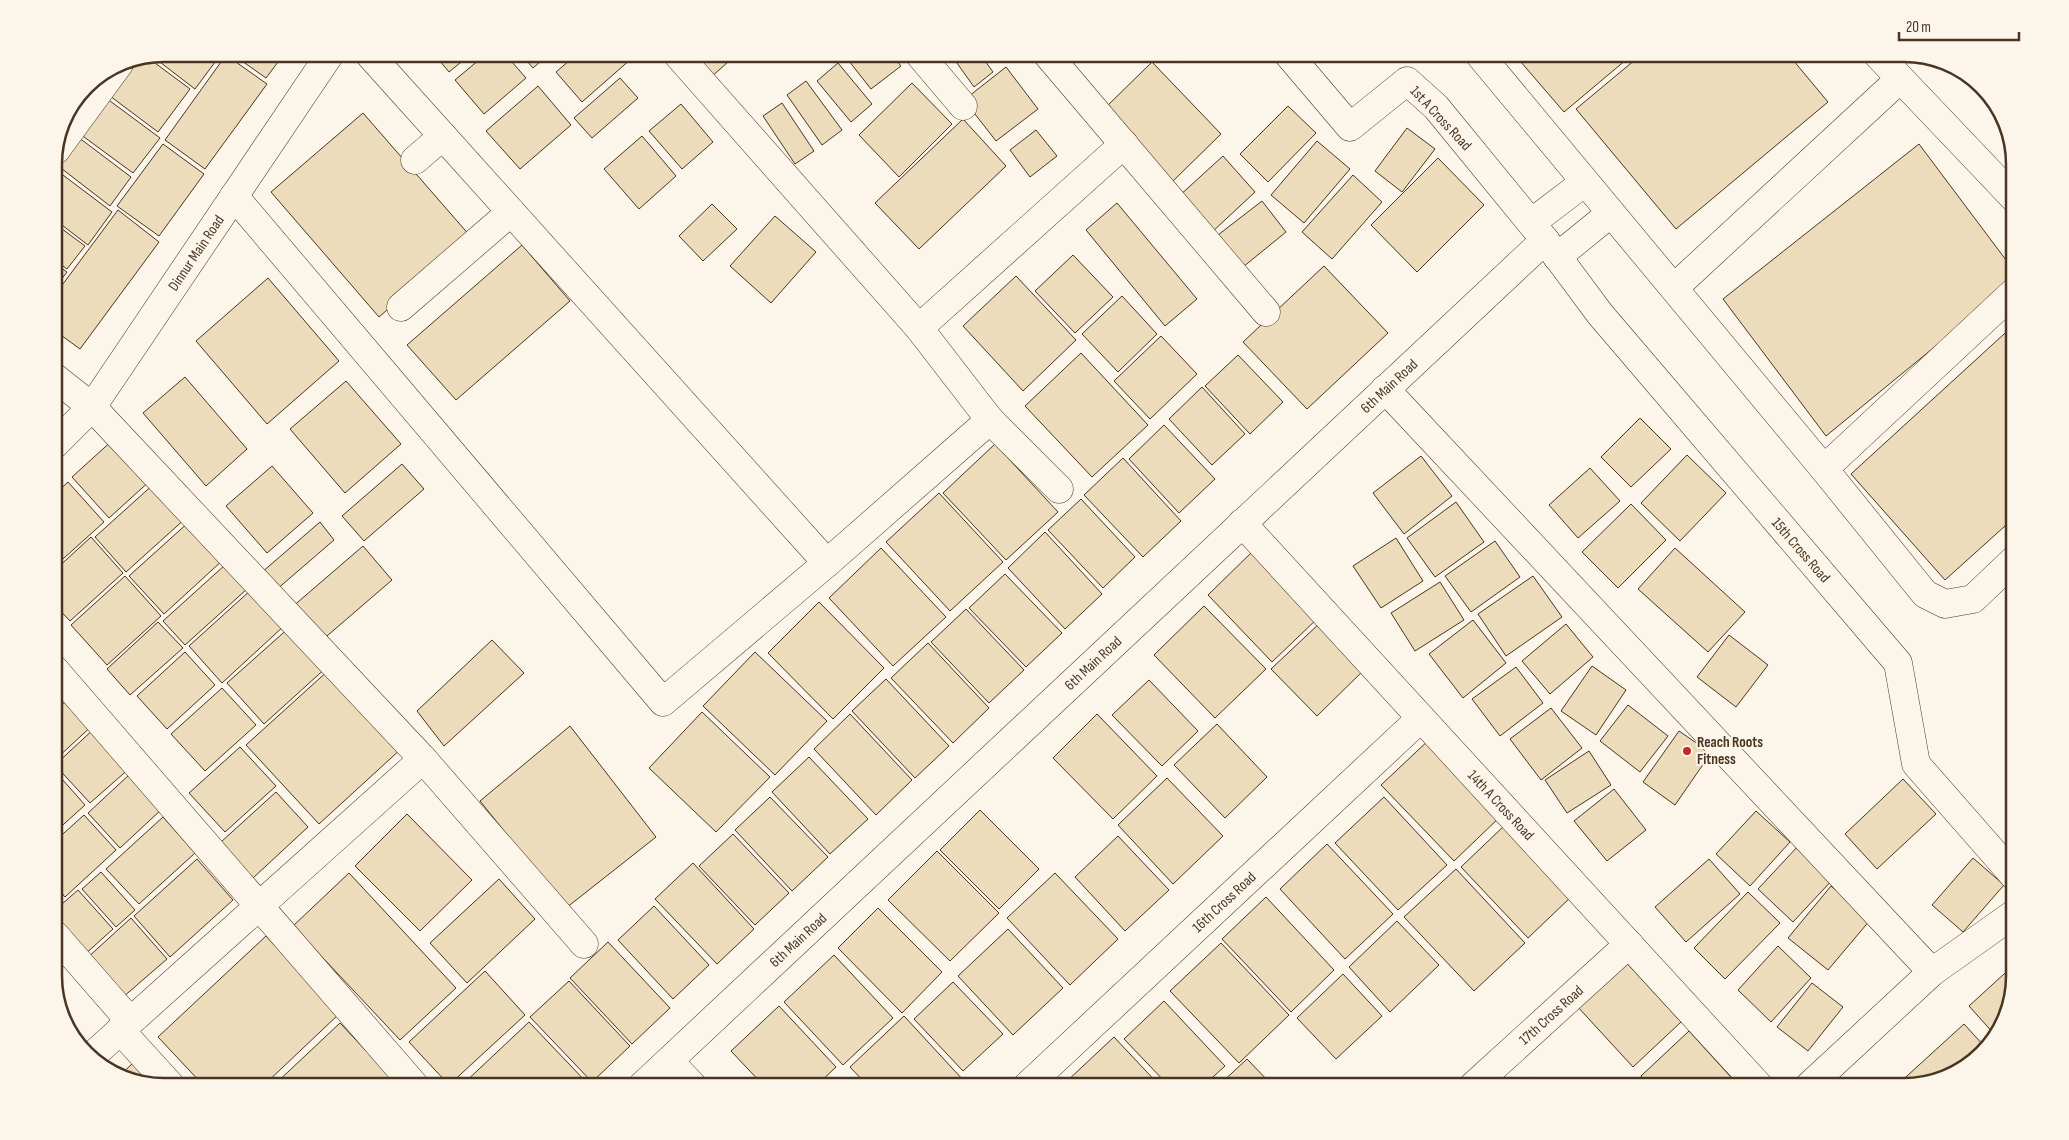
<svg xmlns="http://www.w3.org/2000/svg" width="2069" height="1140" font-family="'Sofia Sans Condensed',sans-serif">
  <rect width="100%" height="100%" fill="#fbf6e9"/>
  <g fill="#ecdcbc" stroke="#4a3520">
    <path d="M 164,54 L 221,54 L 195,89 L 152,56 Z"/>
    <path d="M 232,54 L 284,54 L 266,78 Z"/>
    <path d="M 434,54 L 471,54 L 449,72 Z"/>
    <path d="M 486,54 L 505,54 L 526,78 L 484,114 L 455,80 Z"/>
    <path d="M 521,54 L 549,54 L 533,68 Z"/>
    <path d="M 577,54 L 626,54 L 631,59 L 582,102 L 556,72 Z"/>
    <path d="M 688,54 L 737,54 L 710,78 Z"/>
    <path d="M 848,54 L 891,54 L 901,66 L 871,89 L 845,56 Z"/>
    <path d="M 954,54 L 980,54 L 993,72 L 974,87 L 952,56 Z"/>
    <path d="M 1171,54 L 1190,54 L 1182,63 Z"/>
    <path d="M 1514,54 L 1633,54 L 1564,112 Z"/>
    <path d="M 1642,54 L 1788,54 L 1828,102 L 1676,229 L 1576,109 Z"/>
    <path d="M 226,55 L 267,84 L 205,169 L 165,140 Z"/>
    <path d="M 147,57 L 190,89 L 158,132 L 110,96 L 137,59 Z"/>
    <path d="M 1152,62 L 1221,134 L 1172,182 L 1102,111 Z"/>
    <path d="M 838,63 L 872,104 L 851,122 L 817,81 Z"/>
    <path d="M 1006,67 L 1038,109 L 996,141 L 964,100 Z"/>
    <path d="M 620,78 L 638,98 L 592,138 L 574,118 Z"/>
    <path d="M 806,81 L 842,130 L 822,145 L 787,95 Z"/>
    <path d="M 912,83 L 952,124 L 899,177 L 859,135 Z"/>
    <path d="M 538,86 L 571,125 L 520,169 L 486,131 Z"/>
    <path d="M 106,98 L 160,138 L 133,173 L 80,134 Z"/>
    <path d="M 782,103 L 814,151 L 795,164 L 763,116 Z"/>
    <path d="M 681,104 L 713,142 L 682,169 L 649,131 Z"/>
    <path d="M 1288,106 L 1316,133 L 1268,182 L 1240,154 Z"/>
    <path d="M 363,113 L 471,237 L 379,317 L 271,192 Z"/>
    <path d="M 963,119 L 1006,166 L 919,249 L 875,203 Z"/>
    <path d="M 1407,128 L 1435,149 L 1402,192 L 1375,171 Z"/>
    <path d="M 1036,130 L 1057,156 L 1030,177 L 1010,150 Z"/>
    <path d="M 642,136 L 676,176 L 639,209 L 604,169 Z"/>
    <path d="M 78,137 L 131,177 L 110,206 L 57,165 Z"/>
    <path d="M 1317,141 L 1350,169 L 1304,223 L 1271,195 Z"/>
    <path d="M 163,144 L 204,174 L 159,236 L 117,206 Z"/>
    <path d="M 1919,144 L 2015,272 L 2015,281 L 1826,436 L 1723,299 Z"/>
    <path d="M 1223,156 L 1255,192 L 1211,233 L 1178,197 Z"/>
    <path d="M 1438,158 L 1484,205 L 1417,272 L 1371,225 Z"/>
    <path d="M 55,169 L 112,212 L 88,245 L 54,219 Z"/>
    <path d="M 1353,175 L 1382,202 L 1332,259 L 1302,232 Z"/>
    <path d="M 1262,201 L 1286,232 L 1243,267 L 1218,235 Z"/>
    <path d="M 1117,203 L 1197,299 L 1165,326 L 1086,230 Z"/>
    <path d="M 712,204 L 737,229 L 703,261 L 679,236 Z"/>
    <path d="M 118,210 L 159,242 L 80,349 L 54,330 L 54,296 Z"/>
    <path d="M 775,216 L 816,252 L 771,303 L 730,266 Z"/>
    <path d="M 54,223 L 85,246 L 67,269 L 54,259 Z"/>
    <path d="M 522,245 L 570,301 L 456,400 L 407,345 Z"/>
    <path d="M 1073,255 L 1113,297 L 1075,333 L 1035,291 Z"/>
    <path d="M 54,263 L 67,272 L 54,289 Z"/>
    <path d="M 1324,266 L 1388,333 L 1307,409 L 1243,342 Z"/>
    <path d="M 1016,276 L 1076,340 L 1023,391 L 963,326 Z"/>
    <path d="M 268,278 L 339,361 L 267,424 L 196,341 Z"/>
    <path d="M 1122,296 L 1157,334 L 1118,372 L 1082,334 Z"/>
    <path d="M 2015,324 L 2015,517 L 1945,580 L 1851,474 Z"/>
    <path d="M 1161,336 L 1197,374 L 1150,419 L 1114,381 Z"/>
    <path d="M 1081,353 L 1148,425 L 1092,477 L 1025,406 Z"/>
    <path d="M 1238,355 L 1283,402 L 1250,434 L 1205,386 Z"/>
    <path d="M 185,377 L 247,449 L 206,486 L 143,413 Z"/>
    <path d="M 346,381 L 401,444 L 345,493 L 290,429 Z"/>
    <path d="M 1202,387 L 1245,434 L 1212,465 L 1169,419 Z"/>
    <path d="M 1640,418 L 1671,449 L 1631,487 L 1601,457 Z"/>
    <path d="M 1164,425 L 1215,479 L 1179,513 L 1129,459 Z"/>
    <path d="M 115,438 L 152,479 L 109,518 L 72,477 Z"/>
    <path d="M 995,444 L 1058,512 L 1006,560 L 943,493 Z"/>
    <path d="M 1687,455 L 1726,493 L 1680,541 L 1641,503 Z"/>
    <path d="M 1421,456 L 1452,496 L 1404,534 L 1373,493 Z"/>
    <path d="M 1123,458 L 1181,521 L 1143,557 L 1084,495 Z"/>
    <path d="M 402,464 L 424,489 L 364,541 L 342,516 Z"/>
    <path d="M 272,466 L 313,513 L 267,553 L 226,506 Z"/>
    <path d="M 1590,468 L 1620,501 L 1578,538 L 1549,505 Z"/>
    <path d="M 68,482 L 104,522 L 54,567 L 54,495 Z"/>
    <path d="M 156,482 L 187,517 L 126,572 L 95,537 Z"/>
    <path d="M 939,493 L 1003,562 L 950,611 L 886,542 Z"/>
    <path d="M 1081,499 L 1135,557 L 1103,588 L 1048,530 Z"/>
    <path d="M 1456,502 L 1484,542 L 1435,577 L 1407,538 Z"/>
    <path d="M 1631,504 L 1666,540 L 1618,588 L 1582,552 Z"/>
    <path d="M 190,521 L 224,559 L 164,614 L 129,576 Z"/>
    <path d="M 320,522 L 334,540 L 276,590 L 261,573 Z"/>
    <path d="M 1045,532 L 1102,594 L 1065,629 L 1008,568 Z"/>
    <path d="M 91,537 L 123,573 L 70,621 L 54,604 L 54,571 Z"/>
    <path d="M 1396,538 L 1423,581 L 1381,608 L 1353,566 Z"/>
    <path d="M 1495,541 L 1520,577 L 1471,612 L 1445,576 Z"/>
    <path d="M 363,546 L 392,580 L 320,642 L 291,608 Z"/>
    <path d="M 881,548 L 946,617 L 893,666 L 829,598 Z"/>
    <path d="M 1675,548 L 1745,612 L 1708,652 L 1638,589 Z"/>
    <path d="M 1255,549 L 1320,616 L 1272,662 L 1208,595 Z"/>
    <path d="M 225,565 L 247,589 L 185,645 L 163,621 Z"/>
    <path d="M 1005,574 L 1062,633 L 1026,667 L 969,608 Z"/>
    <path d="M 125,576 L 161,616 L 107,665 L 71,625 Z"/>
    <path d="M 1533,576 L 1562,617 L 1506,656 L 1478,614 Z"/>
    <path d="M 1440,582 L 1464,620 L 1415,651 L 1391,613 Z"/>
    <path d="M 252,589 L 285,625 L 222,683 L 189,646 Z"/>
    <path d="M 819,602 L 884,668 L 833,719 L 768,653 Z"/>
    <path d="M 1204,606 L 1266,669 L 1215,718 L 1154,655 Z"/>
    <path d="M 966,609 L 1024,670 L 989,703 L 931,642 Z"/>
    <path d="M 1473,620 L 1506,663 L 1463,698 L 1429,654 Z"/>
    <path d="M 158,622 L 183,648 L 130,695 L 107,669 Z"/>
    <path d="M 1321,622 L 1366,668 L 1317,716 L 1271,669 Z"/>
    <path d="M 1566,624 L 1593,657 L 1550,694 L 1522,661 Z"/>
    <path d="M 291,626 L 328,666 L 264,724 L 227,683 Z"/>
    <path d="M 1729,635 L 1768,665 L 1736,707 L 1697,677 Z"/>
    <path d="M 492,640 L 524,673 L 444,746 L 417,711 Z"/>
    <path d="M 928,643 L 989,708 L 953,743 L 891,678 Z"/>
    <path d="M 185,652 L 215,685 L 167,729 L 137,696 Z"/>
    <path d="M 755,652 L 827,721 L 775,775 L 703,706 Z"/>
    <path d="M 1592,666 L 1626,690 L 1596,735 L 1561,711 Z"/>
    <path d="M 1516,667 L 1543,703 L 1500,736 L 1472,699 Z"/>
    <path d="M 330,669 L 402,748 L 319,824 L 246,745 Z"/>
    <path d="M 54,679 L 68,694 L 54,706 Z"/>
    <path d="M 886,679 L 949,746 L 915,778 L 852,711 Z"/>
    <path d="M 1149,680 L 1198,731 L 1162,766 L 1112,715 Z"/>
    <path d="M 222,688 L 256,725 L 205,771 L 171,734 Z"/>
    <path d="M 71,697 L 95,723 L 56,759 L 54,757 L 54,712 Z"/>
    <path d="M 1628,705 L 1668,736 L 1640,772 L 1600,741 Z"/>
    <path d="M 1551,708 L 1582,748 L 1541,780 L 1510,739 Z"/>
    <path d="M 702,712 L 770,777 L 716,832 L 649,768 Z"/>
    <path d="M 850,714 L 912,780 L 876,815 L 814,749 Z"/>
    <path d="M 1097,714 L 1157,776 L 1113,819 L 1053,758 Z"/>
    <path d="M 1217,724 L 1267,777 L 1225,818 L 1174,765 Z"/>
    <path d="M 570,726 L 656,837 L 566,908 L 480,801 Z"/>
    <path d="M 96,727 L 131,767 L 90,803 L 55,765 Z"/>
    <path d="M 1679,731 L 1711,753 L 1675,805 L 1643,782 Z"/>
    <path d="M 1431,738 L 1502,815 L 1454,861 L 1381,785 Z"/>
    <path d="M 240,747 L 276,786 L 225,832 L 189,793 Z"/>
    <path d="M 1589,751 L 1611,785 L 1567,813 L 1545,780 Z"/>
    <path d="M 809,757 L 868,819 L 830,854 L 772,792 Z"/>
    <path d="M 54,770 L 85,805 L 54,833 Z"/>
    <path d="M 130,774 L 162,809 L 120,848 L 88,813 Z"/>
    <path d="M 1167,778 L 1223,836 L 1173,884 L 1118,825 Z"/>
    <path d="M 1903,779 L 1936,814 L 1877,869 L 1845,834 Z"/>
    <path d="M 1614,789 L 1646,830 L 1607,861 L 1574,821 Z"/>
    <path d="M 276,792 L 308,827 L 253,878 L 221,842 Z"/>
    <path d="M 770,797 L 828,857 L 792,891 L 735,830 Z"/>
    <path d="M 1384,797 L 1447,865 L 1398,910 L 1335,843 Z"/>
    <path d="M 980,810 L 1039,869 L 999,909 L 940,850 Z"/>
    <path d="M 1756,811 L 1790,842 L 1750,886 L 1716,854 Z"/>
    <path d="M 407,814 L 472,880 L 420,931 L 355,866 Z"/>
    <path d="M 84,815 L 116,850 L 65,897 L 54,884 L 54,842 Z"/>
    <path d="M 163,817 L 195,853 L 139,904 L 106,869 Z"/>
    <path d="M 1505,825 L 1572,896 L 1528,938 L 1461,867 Z"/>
    <path d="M 733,834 L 789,893 L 755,925 L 699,866 Z"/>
    <path d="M 1118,836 L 1169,890 L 1125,931 L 1075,877 Z"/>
    <path d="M 1327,844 L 1393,914 L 1345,959 L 1280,889 Z"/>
    <path d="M 1800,844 L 1835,877 L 1793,922 L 1758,889 Z"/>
    <path d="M 937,851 L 999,913 L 950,961 L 888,900 Z"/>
    <path d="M 1973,858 L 2004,885 L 1963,932 L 1932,905 Z"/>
    <path d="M 197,859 L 233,900 L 170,957 L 134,916 Z"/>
    <path d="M 1709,859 L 1740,894 L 1686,942 L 1655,907 Z"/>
    <path d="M 693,863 L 754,929 L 717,964 L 655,899 Z"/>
    <path d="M 1456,869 L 1525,943 L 1474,991 L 1404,917 Z"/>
    <path d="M 101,872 L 135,910 L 116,927 L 82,889 Z"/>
    <path d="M 349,873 L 456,988 L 400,1040 L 293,926 Z"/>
    <path d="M 1055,873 L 1118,939 L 1070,985 L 1007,918 Z"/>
    <path d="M 499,879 L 535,919 L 467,983 L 430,943 Z"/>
    <path d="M 1831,886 L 1871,919 L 1828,970 L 1788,938 Z"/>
    <path d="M 78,890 L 113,929 L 83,956 L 54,924 L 54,911 Z"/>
    <path d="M 1748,892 L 1780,923 L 1725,979 L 1694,948 Z"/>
    <path d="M 1266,897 L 1334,970 L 1291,1012 L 1222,939 Z"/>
    <path d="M 654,906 L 709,965 L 673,999 L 618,940 Z"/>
    <path d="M 878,908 L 942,972 L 902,1013 L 838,948 Z"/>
    <path d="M 131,918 L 167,959 L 122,998 L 86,959 Z"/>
    <path d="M 1397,921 L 1439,965 L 1390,1012 L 1349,967 Z"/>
    <path d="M 1008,929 L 1063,988 L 1013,1035 L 958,976 Z"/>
    <path d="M 266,936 L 339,1014 L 263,1086 L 204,1086 L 158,1037 Z"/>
    <path d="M 608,942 L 670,1008 L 632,1044 L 570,978 Z"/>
    <path d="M 1221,943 L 1289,1015 L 1239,1063 L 1170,991 Z"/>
    <path d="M 1778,946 L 1811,978 L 1771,1022 L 1738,990 Z"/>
    <path d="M 834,955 L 893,1018 L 843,1065 L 784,1002 Z"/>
    <path d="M 1624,960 L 1681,1022 L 1633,1067 L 1576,1005 Z"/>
    <path d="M 2015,964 L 2015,976 L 2004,1025 L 1995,1035 L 1969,1006 Z"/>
    <path d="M 54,971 L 62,979 L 55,986 L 54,983 Z"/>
    <path d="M 485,971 L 525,1015 L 449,1085 L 409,1042 Z"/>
    <path d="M 1343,974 L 1382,1016 L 1336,1059 L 1297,1018 Z"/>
    <path d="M 569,981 L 630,1046 L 592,1082 L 530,1017 Z"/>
    <path d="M 953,982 L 1003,1034 L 963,1071 L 914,1019 Z"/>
    <path d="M 1812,983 L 1843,1007 L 1808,1051 L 1777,1027 Z"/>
    <path d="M 1164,1001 L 1225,1066 L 1203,1086 L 1169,1086 L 1124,1039 Z"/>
    <path d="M 779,1006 L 836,1067 L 816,1086 L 764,1086 L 731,1051 Z"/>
    <path d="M 904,1016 L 965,1082 L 961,1086 L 868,1086 L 850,1067 Z"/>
    <path d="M 529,1022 L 590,1086 L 461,1086 Z"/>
    <path d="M 340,1023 L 399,1086 L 273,1086 Z"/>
    <path d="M 1964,1024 L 1985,1047 L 1966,1068 L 1905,1086 L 1896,1086 Z"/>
    <path d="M 1689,1031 L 1739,1086 L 1650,1086 L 1641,1076 Z"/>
    <path d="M 1114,1037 L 1160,1086 L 1070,1086 L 1066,1082 Z"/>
    <path d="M 1247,1059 L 1273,1086 L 1218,1086 Z"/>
    <path d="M 133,1063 L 151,1083 L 119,1076 Z"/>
    <path d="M 1532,1077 L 1542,1086 L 1523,1086 Z"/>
  </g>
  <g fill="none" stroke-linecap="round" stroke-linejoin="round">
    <g stroke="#4a3520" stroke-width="29">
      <g id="street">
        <path d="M 369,54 L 827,563"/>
        <path d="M 677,54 L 919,328 L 1124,144"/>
        <path d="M 919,54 L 963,106"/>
        <path d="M 1047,54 L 1266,312"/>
        <path d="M 1288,54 L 1350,127 L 1407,81 L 1436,107 L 1545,240 L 1600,314 L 1898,663 L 1916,764 L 2015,877"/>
        <path d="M 1479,54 L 1824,469 L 2015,291"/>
        <path d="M 1877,54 L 2015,199"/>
        <path d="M 56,150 L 119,64"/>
        <path d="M 415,160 L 443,136"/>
        <path d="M 234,196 L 663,702 L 827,563 L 990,420 L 919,328"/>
        <path d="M 1531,223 L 1585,182"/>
        <path d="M 1557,257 L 1611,213"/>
        <path d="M 1674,288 L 1900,79"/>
        <path d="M 401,307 L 511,212"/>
        <path d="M 1385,389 L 1932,972"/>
        <path d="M 990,420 L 1059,489"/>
        <path d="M 1824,469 L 1925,594 L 1945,604 L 1973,599 L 2015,559"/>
        <path d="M 1242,523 L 1759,1086"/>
        <path d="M 54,669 L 415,1086"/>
        <path d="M 423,759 L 584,944"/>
        <path d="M 55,935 L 130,1021"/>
        <path d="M 120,1030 L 171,1086"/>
        <path d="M 669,1061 L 693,1086"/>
        <path d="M 642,1086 L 1545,240"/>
        <path d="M 1027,1086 L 1421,718"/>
        <path d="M 1473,1086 L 1629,944"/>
        <path d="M 1809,1086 L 1932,972 L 2015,913"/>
      </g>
    </g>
    <g stroke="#4a3520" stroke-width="29">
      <g id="secondary">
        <path d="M 54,377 L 92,407 L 423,759 L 93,1055"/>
        <path d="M 54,445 L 92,407 L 330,54"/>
      </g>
    </g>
    <use href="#street" stroke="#fbf6e9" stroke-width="28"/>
    <use href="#secondary" stroke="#fbf6e9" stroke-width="28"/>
  </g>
  <circle fill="#c62828" stroke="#fbf6e9" stroke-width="2" cx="1687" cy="751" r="5"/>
  <g text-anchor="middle" stroke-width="4" stroke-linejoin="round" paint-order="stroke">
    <g font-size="15" fill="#4a3520" stroke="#fbf6e9">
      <text transform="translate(1441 118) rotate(47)" y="5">1st A Cross Road</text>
      <text transform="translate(196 253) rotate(-56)" y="5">Dinnur Main Road</text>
      <text transform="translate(1389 386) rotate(-43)" y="5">6th Main Road</text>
      <text transform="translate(1801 550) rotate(49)" y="5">15th Cross Road</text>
      <text transform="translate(1093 663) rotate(-43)" y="5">6th Main Road</text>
      <text transform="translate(1501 805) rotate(47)" y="5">14th A Cross Road</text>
      <text transform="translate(1224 902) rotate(-43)" y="5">16th Cross Road</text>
      <text transform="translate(798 940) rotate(-43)" y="5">6th Main Road</text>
      <text transform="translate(1551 1015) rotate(-42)" y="5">17th Cross Road</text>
    </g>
    <g font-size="15" font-weight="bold" fill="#4a3520" stroke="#fbf6e9" text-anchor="start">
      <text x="1697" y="747">Reach Roots<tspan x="1697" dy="17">Fitness</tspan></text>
    </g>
  </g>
  <path d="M0 0H2069V1140H0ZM164 62H1904A102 102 0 0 1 2006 164V976A102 102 0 0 1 1904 1078H164A102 102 0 0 1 62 976V164A102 102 0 0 1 164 62Z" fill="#fbf6e9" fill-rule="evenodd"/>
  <path fill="none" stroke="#4a3520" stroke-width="2.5" d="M164 62H1904A102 102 0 0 1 2006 164V976A102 102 0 0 1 1904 1078H164A102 102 0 0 1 62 976V164A102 102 0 0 1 164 62Z"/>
  <path d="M1899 32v8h120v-8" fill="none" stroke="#4a3520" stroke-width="2.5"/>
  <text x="1906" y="32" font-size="15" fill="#4a3520" stroke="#fbf6e9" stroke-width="4" paint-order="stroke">20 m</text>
</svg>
